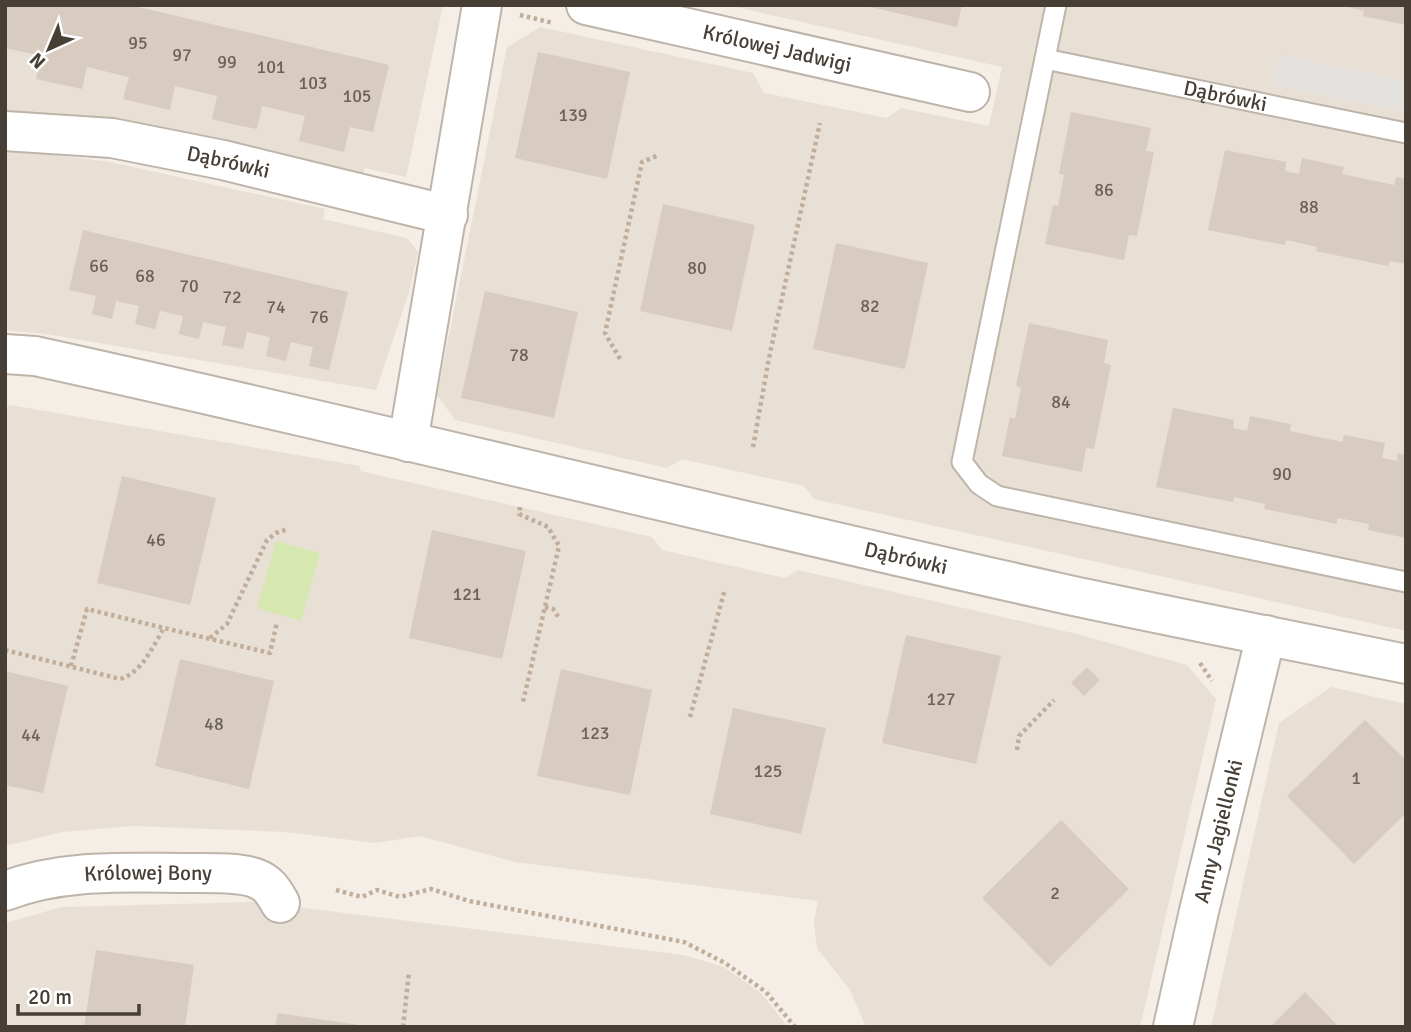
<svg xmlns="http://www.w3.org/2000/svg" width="1411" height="1032" font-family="Signika,sans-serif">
  <rect width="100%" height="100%" fill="#f4eee7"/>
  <g fill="#e8dfd5">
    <path d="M 5,5 L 443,5 L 406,177 L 365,168 L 362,177 L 210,138 L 144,124 L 5,113 Z"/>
    <path d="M 727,5 L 1406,5 L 1406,631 L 814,499 L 804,486 L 682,459 L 667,468 L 455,420 L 437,395 L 507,47 L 540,27 L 753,73 L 764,93 L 887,118 L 901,108 L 989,126 L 1002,67 Z"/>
    <path d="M 5,149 L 110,162 L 325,209 L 323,219 L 407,238 L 418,252 L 409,292 L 376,390 L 46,334 L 5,330 Z"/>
    <path d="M 10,405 L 360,466 L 360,471 L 652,537 L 662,550 L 785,578 L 798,570 L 1077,634 L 1187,665 L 1216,699 L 1140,1027 L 866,1027 L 850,990 L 817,948 L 814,922 L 818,901 L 515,862 L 420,836 L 375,843 L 286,832 L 135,826 L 62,832 L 5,846 L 5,408 Z"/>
    <path d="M 1331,687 L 1406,704 L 1406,1027 L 1211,1027 L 1279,723 Z"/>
    <path d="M 255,902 L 684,955 L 724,967 L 761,993 L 788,1027 L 5,1027 L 5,923 L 62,907 Z"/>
  </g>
  <path fill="#d6e8af" d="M 276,541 L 320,553 L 301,621 L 257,608 Z"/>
  <path fill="#e4e1df" d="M 1279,55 L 1406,81 L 1406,112 L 1273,84 Z"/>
  <g fill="#d8cbbf">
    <path d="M 5,5 L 129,5 L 389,65 L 373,132 L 350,127 L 344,152 L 299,141 L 305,116 L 262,106 L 257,129 L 236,125 L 212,119 L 217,96 L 175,86 L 170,110 L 123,99 L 129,77 L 87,67 L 82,89 L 36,79 L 42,56 L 5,48 Z"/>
    <path d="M 862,5 L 962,5 L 957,27 Z"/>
    <path d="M 1341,5 L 1406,5 L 1406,25 L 1363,16 L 1364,11 Z"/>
    <path d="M 538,52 L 630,72 L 607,179 L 515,158 Z"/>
    <path d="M 1071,112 L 1151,128 L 1146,151 L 1154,152 L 1137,236 L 1129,235 L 1124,260 L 1045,244 L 1053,205 L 1058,206 L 1064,175 L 1059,174 Z"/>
    <path d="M 1225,150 L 1286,162 L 1285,171 L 1299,174 L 1302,158 L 1344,167 L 1342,174 L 1394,185 L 1396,177 L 1406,179 L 1406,264 L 1390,261 L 1388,266 L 1316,251 L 1317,247 L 1286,240 L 1285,245 L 1208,230 Z"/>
    <path d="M 663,204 L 755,225 L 732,331 L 640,311 Z"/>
    <path d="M 83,230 L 348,292 L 329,370 L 309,366 L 313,347 L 291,342 L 286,361 L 266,356 L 270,337 L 247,332 L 243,349 L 222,345 L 226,327 L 203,322 L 199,339 L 179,334 L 183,316 L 160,311 L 155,329 L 135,324 L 139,306 L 116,301 L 112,319 L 92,314 L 96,296 L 69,290 Z"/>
    <path d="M 836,243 L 928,263 L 905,369 L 813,349 Z"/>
    <path d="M 485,291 L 578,312 L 554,418 L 461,398 Z"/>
    <path d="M 1029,323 L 1108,340 L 1104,363 L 1111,365 L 1094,449 L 1086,448 L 1082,472 L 1002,456 L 1010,417 L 1015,419 L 1021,388 L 1016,386 Z"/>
    <path d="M 1173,408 L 1234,420 L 1233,428 L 1247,431 L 1250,416 L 1291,424 L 1290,431 L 1342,442 L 1344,435 L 1385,443 L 1382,458 L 1397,461 L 1398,453 L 1406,455 L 1406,538 L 1368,530 L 1369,524 L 1338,518 L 1336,524 L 1300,516 L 1264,509 L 1265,504 L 1234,497 L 1233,502 L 1156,487 Z"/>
    <path d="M 122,476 L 216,498 L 190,605 L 97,583 Z"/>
    <path d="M 432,530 L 526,551 L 502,659 L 409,638 Z"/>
    <path d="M 906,635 L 1001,656 L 976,764 L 882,743 Z"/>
    <path d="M 180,659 L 274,681 L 249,789 L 155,766 Z"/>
    <path d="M 1087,667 L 1100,680 L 1084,696 L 1071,683 Z"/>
    <path d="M 561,669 L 652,690 L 630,795 L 537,776 Z"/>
    <path d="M 5,671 L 68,686 L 43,793 L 5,785 Z"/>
    <path d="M 733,708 L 826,728 L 801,834 L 710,814 Z"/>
    <path d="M 1365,720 L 1406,760 L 1406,813 L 1354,864 L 1287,796 Z"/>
    <path d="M 1061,820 L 1129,889 L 1050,967 L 982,898 Z"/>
    <path d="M 96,950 L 194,965 L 185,1027 L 84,1027 Z"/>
    <path d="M 1305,992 L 1339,1027 L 1270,1027 Z"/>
    <path d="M 278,1013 L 359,1025 L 358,1027 L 275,1027 Z"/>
  </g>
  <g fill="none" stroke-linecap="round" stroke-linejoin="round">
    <g stroke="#bfb4a9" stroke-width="23">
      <g id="lane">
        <path d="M 1056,5 L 962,462 L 979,484 L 997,496 L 1406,582"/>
        <path id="s1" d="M 1045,59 L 1406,133"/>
      </g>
    </g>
    <g stroke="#bfb4a9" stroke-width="42">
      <g id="street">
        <path id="s2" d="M 586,5 L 970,92"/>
        <path id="s3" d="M 5,131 L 112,138 L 223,160 L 448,215"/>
        <path id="s4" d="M 5,354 L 35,356 C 378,431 718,517 1060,593 C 1175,618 1291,640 1406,664"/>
        <path d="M 408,442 L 482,5"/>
        <path id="s5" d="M 5,891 C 64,868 130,873 191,873 C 209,873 239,872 255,878 C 269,883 273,891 280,903"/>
        <path id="s6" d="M 1173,1027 L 1199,911 L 1266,635"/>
      </g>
    </g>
    <g stroke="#c1ae9a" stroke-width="4.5" stroke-dasharray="3.5 3.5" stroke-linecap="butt">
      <path d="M 520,15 L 553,23"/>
      <path d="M 620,359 L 605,333 L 642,162 L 659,155"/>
      <path d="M 753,447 L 769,358 L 820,123"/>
      <path d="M 520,507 L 519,514 L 548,527 L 559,546 L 523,702"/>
      <path d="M 545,607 L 553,609 L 559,618"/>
      <path d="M 210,638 L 227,624 L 267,540 L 276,533 L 288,529"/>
      <path d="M 5,650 L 120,679 C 142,673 153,646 164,628 L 270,653 L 277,622"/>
      <path d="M 1200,663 L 1212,681"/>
      <path d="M 71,666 L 87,609 L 164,628"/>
      <path d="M 690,717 L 725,589"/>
      <path d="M 1017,750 L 1019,736 L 1054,700"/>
      <path d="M 336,890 L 362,897 L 377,890 L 400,897 L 431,889 L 469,901 L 684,942 L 725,963 L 766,992 L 795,1027"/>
      <path d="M 403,1027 L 409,972"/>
    </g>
    <use href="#lane" stroke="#fff" stroke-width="19"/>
    <use href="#street" stroke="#fff" stroke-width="38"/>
  </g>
  <g text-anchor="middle" stroke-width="6" stroke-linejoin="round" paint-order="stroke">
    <g font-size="18" fill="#6b6158">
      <text x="138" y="49">95</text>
      <text x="182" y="61">97</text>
      <text x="227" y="68">99</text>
      <text x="271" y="73">101</text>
      <text x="313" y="89">103</text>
      <text x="357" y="102">105</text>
      <text x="573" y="121">139</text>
      <text x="1104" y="196">86</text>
      <text x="1309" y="213">88</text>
      <text x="99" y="272">66</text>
      <text x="697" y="274">80</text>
      <text x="145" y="282">68</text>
      <text x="189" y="292">70</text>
      <text x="232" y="303">72</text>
      <text x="870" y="312">82</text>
      <text x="276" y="313">74</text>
      <text x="319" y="323">76</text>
      <text x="519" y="361">78</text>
      <text x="1061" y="408">84</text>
      <text x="1282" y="480">90</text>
      <text x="156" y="546">46</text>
      <text x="467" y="600">121</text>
      <text x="941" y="705">127</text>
      <text x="214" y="730">48</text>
      <text x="595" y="739">123</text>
      <text x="31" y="741">44</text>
      <text x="768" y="777">125</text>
      <text x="1356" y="784">1</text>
      <text x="1055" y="899">2</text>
    </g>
    <g font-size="21" fill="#473e36" stroke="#fff">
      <text dy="7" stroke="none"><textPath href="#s2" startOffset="196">Królowej Jadwigi</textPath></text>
      <text dy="7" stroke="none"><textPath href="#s1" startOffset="184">Dąbrówki</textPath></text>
      <text dy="7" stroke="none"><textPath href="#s3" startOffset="226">Dąbrówki</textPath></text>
      <text dy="7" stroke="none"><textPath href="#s4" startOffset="924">Dąbrówki</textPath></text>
      <text dy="7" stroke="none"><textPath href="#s6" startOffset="201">Anny Jagiellonki</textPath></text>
      <text dy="7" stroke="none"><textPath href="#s5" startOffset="145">Królowej Bony</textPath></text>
    </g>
  </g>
  <rect width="1411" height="1032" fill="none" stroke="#473e36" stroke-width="14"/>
  <g transform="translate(49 49) rotate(224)" stroke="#ffffff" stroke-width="5" paint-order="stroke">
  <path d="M0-5L12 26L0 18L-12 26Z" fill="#473e36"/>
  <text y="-10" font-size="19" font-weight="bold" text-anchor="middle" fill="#473e36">N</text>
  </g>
  <path d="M18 1004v10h121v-10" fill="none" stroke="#473e36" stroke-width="3.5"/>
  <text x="28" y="1004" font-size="21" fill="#473e36" stroke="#ffffff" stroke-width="5" paint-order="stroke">20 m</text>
</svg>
